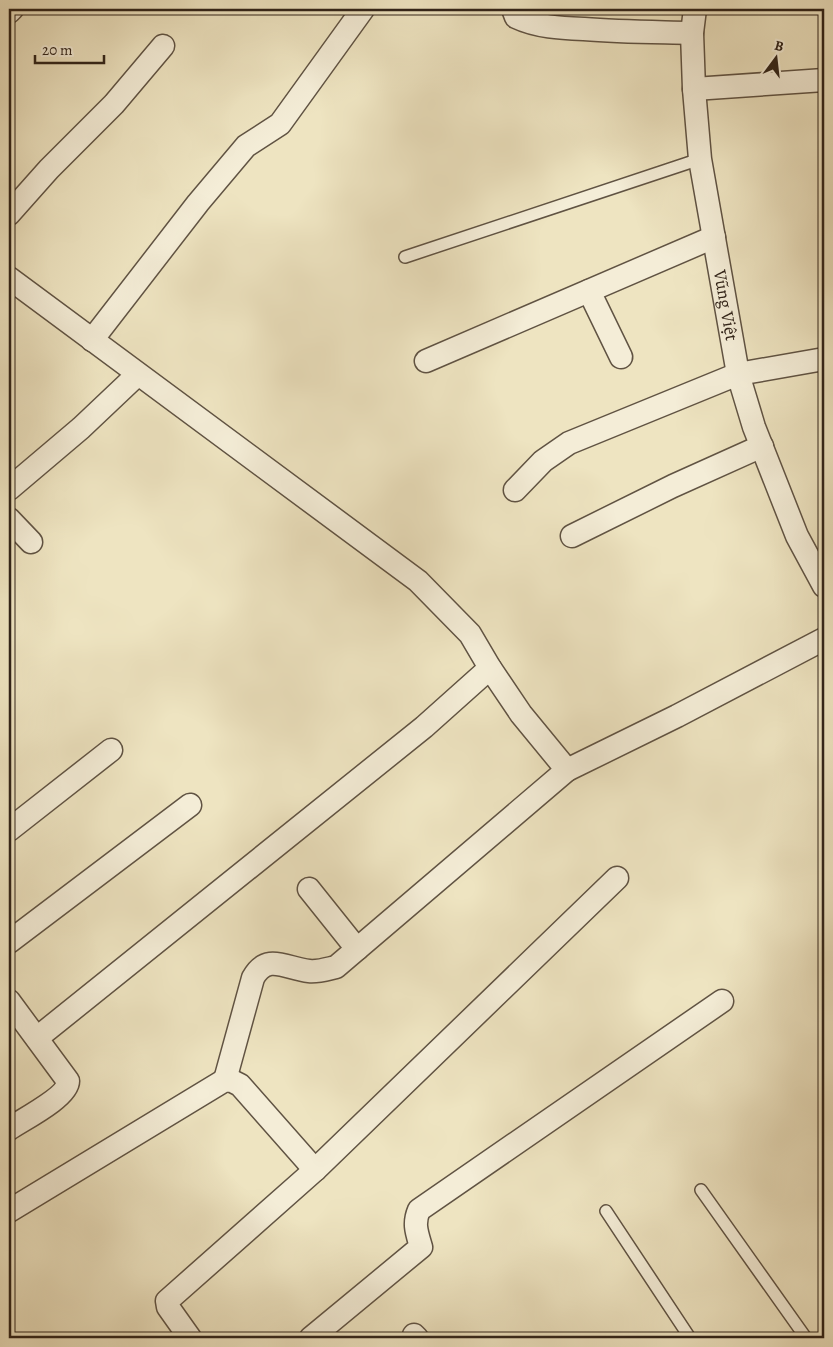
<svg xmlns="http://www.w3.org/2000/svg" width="833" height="1347" font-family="Alegreya,serif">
  <rect width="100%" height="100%" fill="#eee4c1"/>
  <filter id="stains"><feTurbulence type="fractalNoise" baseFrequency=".004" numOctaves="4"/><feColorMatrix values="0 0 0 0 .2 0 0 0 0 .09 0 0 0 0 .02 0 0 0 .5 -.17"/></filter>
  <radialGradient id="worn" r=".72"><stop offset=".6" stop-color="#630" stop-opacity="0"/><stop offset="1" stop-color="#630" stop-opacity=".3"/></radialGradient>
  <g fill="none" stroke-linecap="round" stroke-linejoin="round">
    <g stroke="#605343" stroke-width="14">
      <g id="lane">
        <path d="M 405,257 L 700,159"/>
        <path d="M 701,1190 L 806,1338"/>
        <path d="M 606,1211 L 690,1338"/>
      </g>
    </g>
    <g stroke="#605343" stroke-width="25">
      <g id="street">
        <path d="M 513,9 L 516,17 C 537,27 561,28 584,29 C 620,32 656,32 692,33"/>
        <path id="s1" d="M 695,9 L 692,33 L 694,89 L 700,159 L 738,374 L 754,427 L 797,536 L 824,586"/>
        <path d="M 9,12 L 12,9"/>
        <path d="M 694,89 L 824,80"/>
        <path d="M 9,214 L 49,169 L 114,104 L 163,46"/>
        <path d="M 9,278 L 418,581 L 470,634 L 490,668 L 521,714 L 567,770 L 336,967 C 327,969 318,972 309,971 C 287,969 267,952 253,978 L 225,1080"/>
        <path d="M 589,291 L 621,357"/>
        <path d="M 92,340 L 198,203 L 246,146 L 280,124 L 363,9"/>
        <path d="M 426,361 L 714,237"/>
        <path d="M 9,489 L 81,428 L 137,375"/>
        <path d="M 515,490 L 543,461 L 569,443 L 738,374 L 824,359"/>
        <path d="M 9,519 L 31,542"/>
        <path d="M 572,536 L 673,486 L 762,446"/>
        <path d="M 567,770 L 677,716 L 824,639"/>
        <path d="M 9,830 L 111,750"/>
        <path d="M 309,889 L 357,949"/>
        <path d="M 9,942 L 190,805"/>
        <path d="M 9,1001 L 68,1081 C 68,1097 22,1120 9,1129"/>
        <path d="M 37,1038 L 424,727 L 490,668"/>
        <path d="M 9,1211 L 225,1080 L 232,1081 L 240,1085 L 315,1170"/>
        <path d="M 414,1335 L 417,1338"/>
        <path d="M 190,1338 L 168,1307 L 167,1301 L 315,1170 L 617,878"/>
        <path d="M 311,1338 L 421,1247 C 417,1233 413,1224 419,1210 L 722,1001"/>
      </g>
    </g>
    <use href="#lane" stroke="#f4edd7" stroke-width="11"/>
    <use href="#street" stroke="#f4edd7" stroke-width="22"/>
  </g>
  <g text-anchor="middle" stroke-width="5" stroke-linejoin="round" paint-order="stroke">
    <g font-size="18" fill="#302319" stroke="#f4edd7">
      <text dy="6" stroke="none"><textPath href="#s1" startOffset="299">Vũng Việt</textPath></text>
    </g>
  </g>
  <rect width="833" height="1347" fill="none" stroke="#eee4c1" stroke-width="30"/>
  <rect x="10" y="10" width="813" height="1327" fill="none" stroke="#302319" stroke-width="2.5"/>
  <rect x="15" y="15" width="803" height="1317" fill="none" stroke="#302319"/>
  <g transform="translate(776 58) rotate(15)" stroke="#f4edd7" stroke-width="4" paint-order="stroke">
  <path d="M0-4L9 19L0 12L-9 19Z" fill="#302319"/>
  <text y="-8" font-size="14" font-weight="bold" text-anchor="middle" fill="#302319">B</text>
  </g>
  <path d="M35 55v8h69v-8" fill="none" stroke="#302319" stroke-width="2.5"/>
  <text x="42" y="55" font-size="15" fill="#302319" stroke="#f4edd7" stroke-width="4" paint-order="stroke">20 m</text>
  <rect width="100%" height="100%" filter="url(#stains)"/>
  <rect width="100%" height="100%" fill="url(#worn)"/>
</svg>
